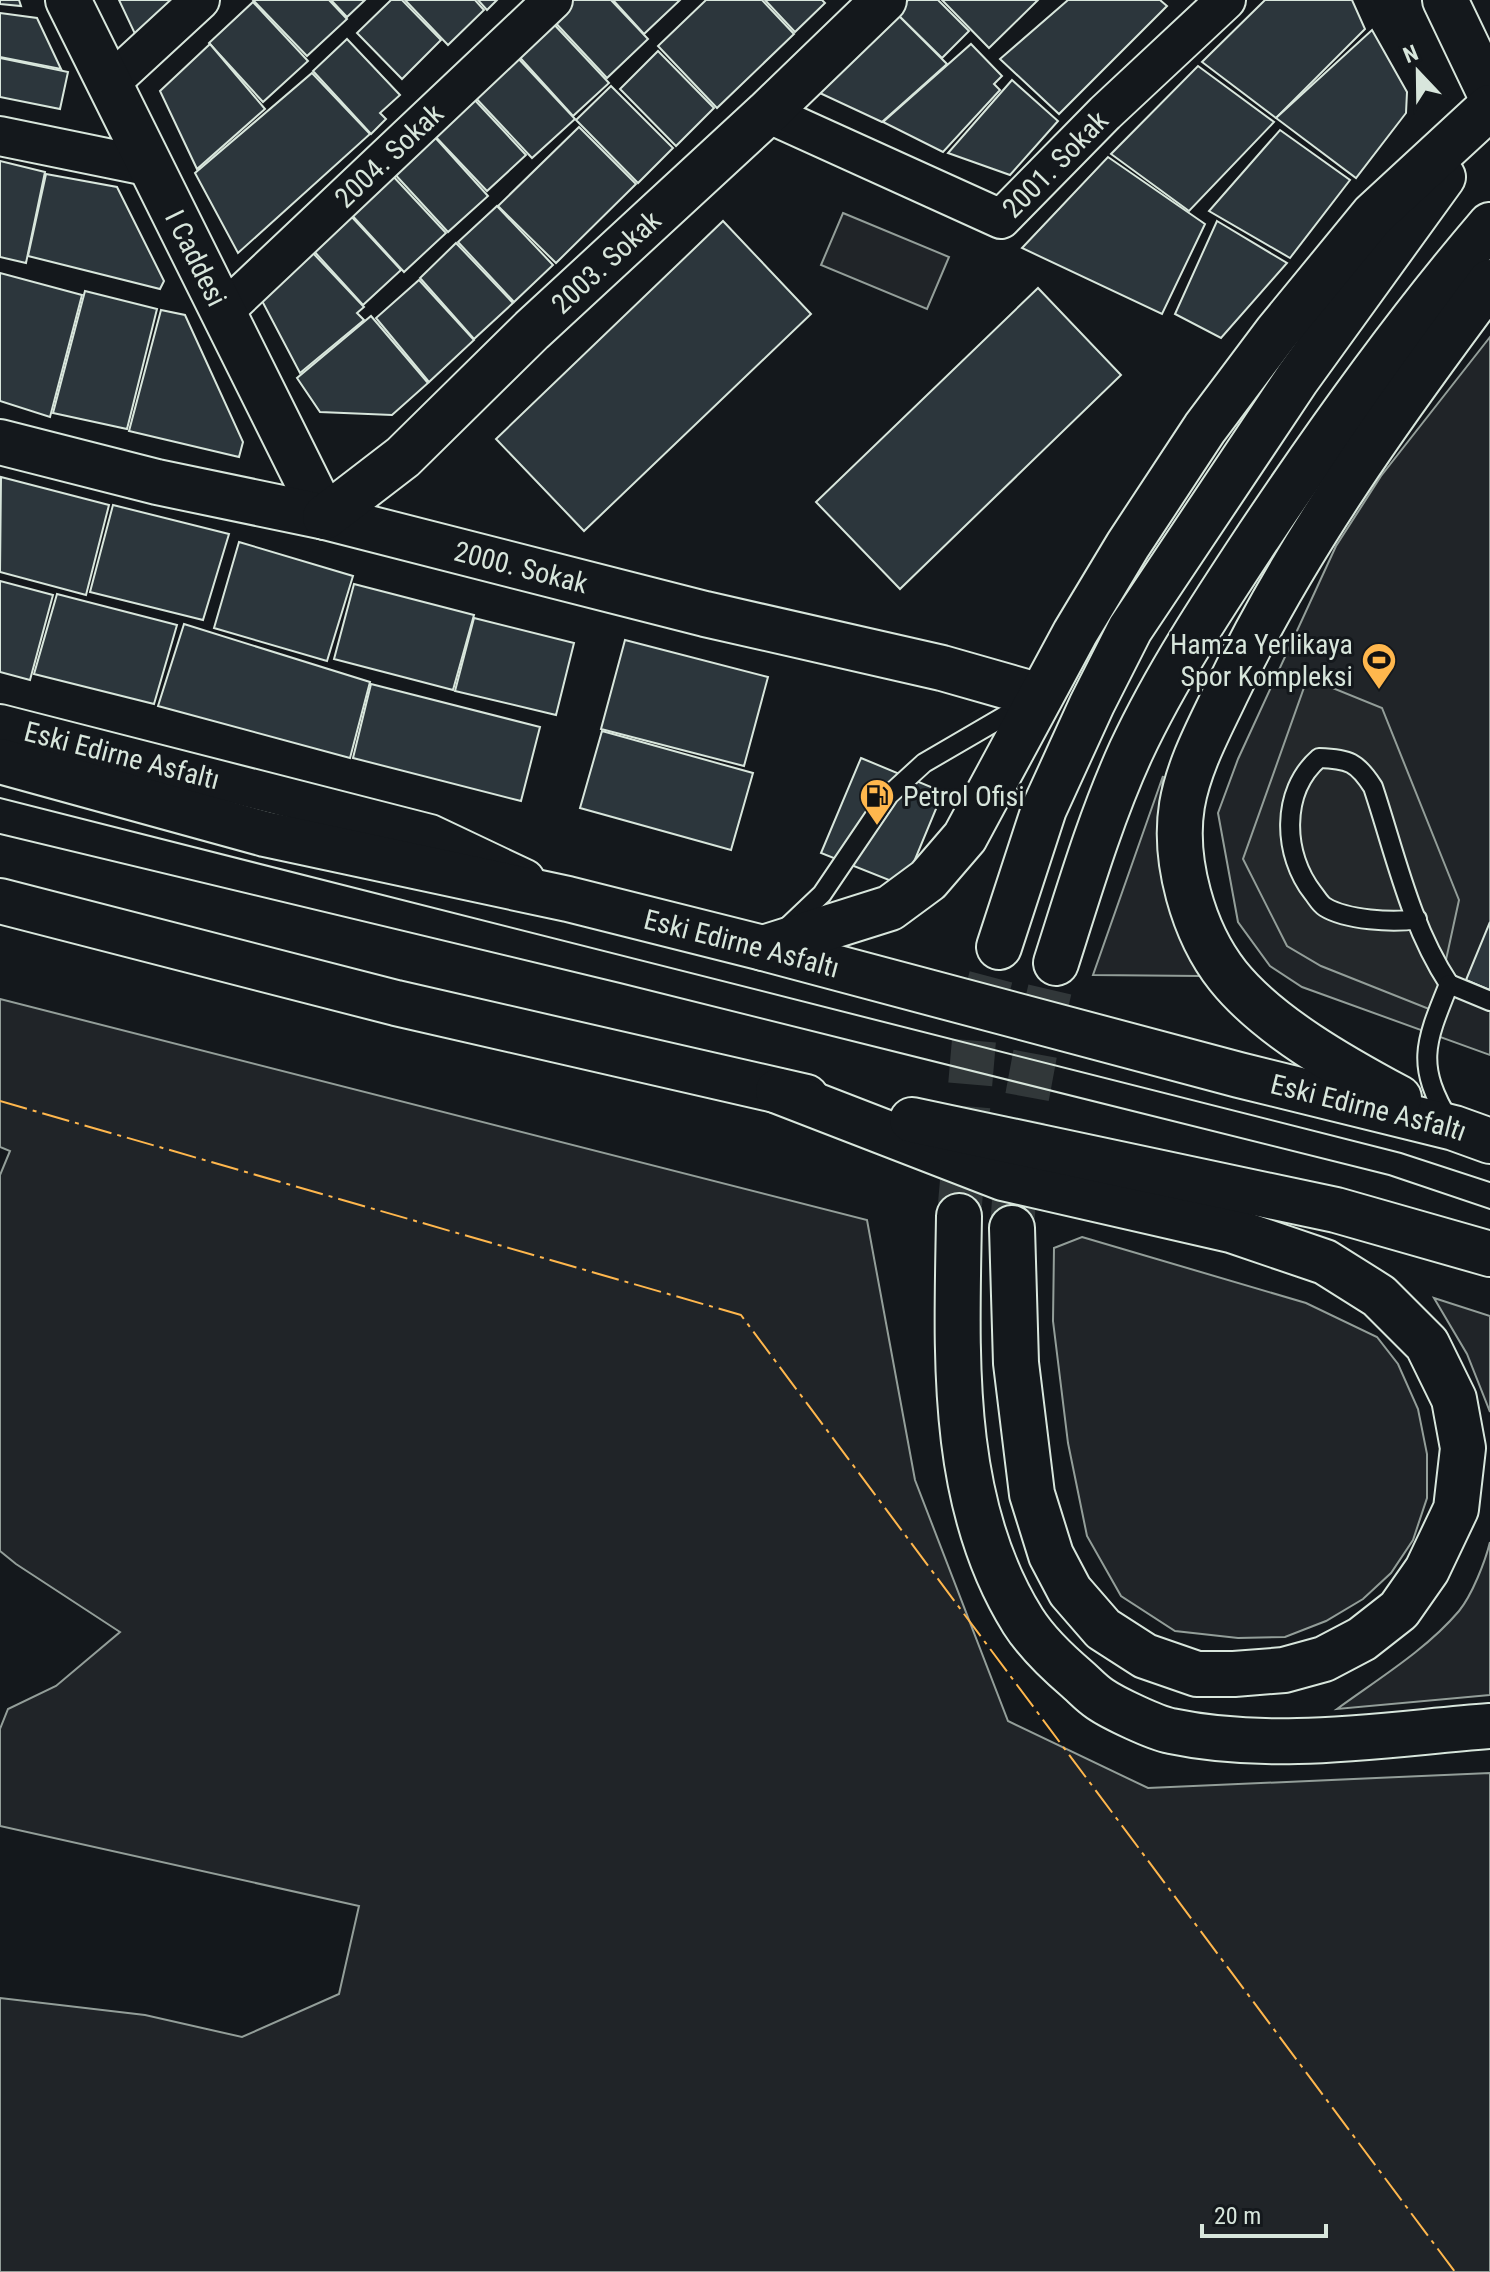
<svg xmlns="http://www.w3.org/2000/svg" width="1490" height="2272" font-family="'Roboto Condensed',sans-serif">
  <rect width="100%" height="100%" fill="#14181c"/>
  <g fill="#202428" stroke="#939e99" stroke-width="2">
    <path d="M 843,213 L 949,257 L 927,309 L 821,265 Z"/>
    <path d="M 1490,337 L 1490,1055 L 1302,987 L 1270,966 L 1238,922 L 1218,813 L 1238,759 L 1336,546 L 1381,476 Z"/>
    <path d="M 1163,776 L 1160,815 L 1182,934 L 1200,976 L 1093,975 Z"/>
    <path d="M 0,999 L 867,1220 L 915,1480 L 1008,1721 L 1148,1788 L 1490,1773 L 1490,2272 L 0,2272 L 0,1998 L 145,2015 L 242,2037 L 339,1994 L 359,1906 L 0,1826 L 0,1729 L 8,1709 L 56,1686 L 120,1632 L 16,1564 L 0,1551 L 0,1175 L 10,1151 L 0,1147 Z"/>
    <path d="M 1082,1237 L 1306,1303 L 1377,1337 L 1398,1364 L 1418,1409 L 1427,1454 L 1427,1498 L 1413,1540 L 1391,1573 L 1363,1599 L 1326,1621 L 1285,1637 L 1238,1638 L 1175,1631 L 1121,1596 L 1087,1536 L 1068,1443 L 1053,1321 L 1054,1248 Z"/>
    <path d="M 1434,1298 L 1490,1316 L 1490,1412 L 1467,1354 Z"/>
    <path d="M 1490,1542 L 1490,1695 L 1337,1709 C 1378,1679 1426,1650 1459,1611 C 1472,1595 1485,1562 1490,1542 Z"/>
  </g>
  <path fill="#24282b" stroke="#939e99" stroke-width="2" d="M 1306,682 L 1318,682 L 1382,708 L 1459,900 L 1439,992 L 1429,1009 L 1321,966 L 1287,946 L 1243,859 Z"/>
  <g fill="#2c363c" stroke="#d8e6dc" stroke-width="2">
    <path d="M 0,0 L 19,0 L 21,6 L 0,4 Z"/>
    <path d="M 119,0 L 182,0 L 136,36 Z"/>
    <path d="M 253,0 L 329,0 L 347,19 L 307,56 Z"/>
    <path d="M 331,0 L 365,0 L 347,17 Z"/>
    <path d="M 391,0 L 402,0 L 441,40 L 402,79 L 357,33 Z"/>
    <path d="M 405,0 L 475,0 L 484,10 L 448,45 Z"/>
    <path d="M 478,0 L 497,0 L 487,10 Z"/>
    <path d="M 570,0 L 611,0 L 648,39 L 607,78 L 551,18 Z"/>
    <path d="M 613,0 L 680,0 L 644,34 Z"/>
    <path d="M 706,0 L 762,0 L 794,34 L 717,108 L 658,46 Z"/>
    <path d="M 765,0 L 822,0 L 825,3 L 795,32 Z"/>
    <path d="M 908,0 L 938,0 L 969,31 L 942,58 L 896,13 Z"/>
    <path d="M 942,0 L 1038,0 L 989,48 Z"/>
    <path d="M 1068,0 L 1160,0 L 1167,6 L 1059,114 L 1000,59 Z"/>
    <path d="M 1265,0 L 1352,0 L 1365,29 L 1276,118 L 1202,62 Z"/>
    <path d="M 253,2 L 308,61 L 263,102 L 209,43 Z"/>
    <path d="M 0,13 L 37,18 L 61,69 L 0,57 Z"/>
    <path d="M 896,13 L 947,64 L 882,122 L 809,88 Z"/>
    <path d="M 549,19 L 609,83 L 573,116 L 514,51 Z"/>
    <path d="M 1372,30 L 1407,92 L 1406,113 L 1356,178 L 1276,118 Z"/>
    <path d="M 347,39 L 400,95 L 380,113 L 386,119 L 371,134 L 313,71 Z"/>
    <path d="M 210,44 L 265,109 L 197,169 L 160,91 Z"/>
    <path d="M 971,44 L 1002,76 L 994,84 L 1000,90 L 943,152 L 883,122 Z"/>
    <path d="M 658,51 L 714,108 L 676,146 L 620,89 Z"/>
    <path d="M 515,55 L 575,119 L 532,158 L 472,94 Z"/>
    <path d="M 0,58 L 68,72 L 60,109 L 0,97 Z"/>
    <path d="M 1198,66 L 1274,122 L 1189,211 L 1111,154 Z"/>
    <path d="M 312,73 L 370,134 L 238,253 L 195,173 Z"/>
    <path d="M 1012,80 L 1058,121 L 1010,175 L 948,153 Z"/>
    <path d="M 611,86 L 673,148 L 638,183 L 576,120 Z"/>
    <path d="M 471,96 L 526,155 L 487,191 L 432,133 Z"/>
    <path d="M 579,127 L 636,184 L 556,263 L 498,206 Z"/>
    <path d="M 1280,130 L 1350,180 L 1290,258 L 1209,211 Z"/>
    <path d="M 432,134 L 488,196 L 448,232 L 391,170 Z"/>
    <path d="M 1108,157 L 1205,224 L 1162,314 L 1022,248 Z"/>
    <path d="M 0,161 L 45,172 L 26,263 L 0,257 Z"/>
    <path d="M 46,174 L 117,187 L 164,281 L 160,289 L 28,256 Z"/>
    <path d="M 391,174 L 446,233 L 404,272 L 349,212 Z"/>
    <path d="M 497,206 L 553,265 L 514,302 L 458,242 Z"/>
    <path d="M 350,215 L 401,270 L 363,305 L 312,249 Z"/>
    <path d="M 723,221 L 811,314 L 584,531 L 496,439 Z"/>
    <path d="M 1217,221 L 1287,263 L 1221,338 L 1175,314 Z"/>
    <path d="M 456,243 L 513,303 L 474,339 L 420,278 Z"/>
    <path d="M 312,252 L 364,307 L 357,313 L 364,320 L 300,373 L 260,297 Z"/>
    <path d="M 0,273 L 82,295 L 50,417 L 0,401 Z"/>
    <path d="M 419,280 L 474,340 L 429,382 L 376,318 Z"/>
    <path d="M 1038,288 L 1121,375 L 900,589 L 816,502 Z"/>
    <path d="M 85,291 L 157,309 L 127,429 L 53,413 Z"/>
    <path d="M 161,310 L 185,315 L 243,442 L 239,457 L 129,431 Z"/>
    <path d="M 371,316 L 428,383 L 392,415 L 320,412 L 297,378 Z"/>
    <path d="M 1,477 L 109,505 L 86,595 L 0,572 Z"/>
    <path d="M 113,505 L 229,534 L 203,620 L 90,592 Z"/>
    <path d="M 239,542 L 353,576 L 327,661 L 214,628 Z"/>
    <path d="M 0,581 L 53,595 L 30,680 L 0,672 Z"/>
    <path d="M 354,584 L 474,615 L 453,690 L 334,659 Z"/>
    <path d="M 57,594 L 177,625 L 154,704 L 34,674 Z"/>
    <path d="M 474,618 L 574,643 L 556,715 L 455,691 Z"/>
    <path d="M 184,624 L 370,682 L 350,758 L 158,706 Z"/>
    <path d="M 625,640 L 768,677 L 744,766 L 601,729 Z"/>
    <path d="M 371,684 L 540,727 L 521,801 L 353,758 Z"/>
    <path d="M 602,731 L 753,773 L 731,850 L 580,808 Z"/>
    <path d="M 861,758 L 943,792 L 904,886 L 821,853 Z"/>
    <path d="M 1490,922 L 1490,990 L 1466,980 Z"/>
  </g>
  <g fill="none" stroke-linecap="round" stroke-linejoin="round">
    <g stroke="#313739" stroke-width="44" stroke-dasharray="44 22" stroke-linecap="butt">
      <path d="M 959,1216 L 974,1040 L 999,947"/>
      <path d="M 1012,1228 L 1018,1146 L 1036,1049 L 1056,963"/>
    </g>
    <g stroke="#d8e6dc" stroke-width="22">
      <g id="lane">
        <path d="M 1417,919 C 1393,923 1346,920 1325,907 C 1320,904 1317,898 1313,893 C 1283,855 1280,792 1319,758 C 1349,759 1357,762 1373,787 C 1395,853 1410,925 1449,984"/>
        <path d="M 784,930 L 822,894 L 889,795 L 924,763 L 1027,703"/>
        <path d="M 1450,1122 C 1415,1065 1425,1043 1449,984 L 1490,1001"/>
      </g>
    </g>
    <g stroke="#d8e6dc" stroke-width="42">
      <g id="street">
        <path d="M 110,83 L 200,0"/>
        <path id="s1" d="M 767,113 L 1001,219 L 1105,113 L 1226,0"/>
        <path d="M 0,136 L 151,167"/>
        <path id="s2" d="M 223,312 L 553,0"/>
        <path id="s3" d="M 0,724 L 430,834 L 525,879"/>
      </g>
    </g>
    <g stroke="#d8e6dc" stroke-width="48">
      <g id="secondary">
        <path id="s4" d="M 68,0 L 325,517"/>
        <path d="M 1445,0 L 1490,94"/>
        <path id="s5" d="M 0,442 L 157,482 L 325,517 L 705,614 L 942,668 L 1040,696"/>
        <path id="s6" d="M 325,517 L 403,457 L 532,330 L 767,113 L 884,0"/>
      </g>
    </g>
    <g stroke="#d8e6dc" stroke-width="48">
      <g id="highway">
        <path id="s7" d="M 0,761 L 265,834 L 568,899 L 763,948 L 1239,1075 L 1454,1128 L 1490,1141"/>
        <path d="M 0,901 L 396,1003 L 806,1097"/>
        <path d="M 999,947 L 1044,809 L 1092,704 L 1130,629 L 1297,379 L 1443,177"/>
        <path d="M 763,948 L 890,908 L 928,880 L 965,837 L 1075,633 L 1128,545 L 1205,428 L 1277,332 L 1373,215 L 1490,107"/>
        <path d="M 1056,963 C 1079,891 1100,819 1131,751 C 1166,676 1213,605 1258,537 C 1330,429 1406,323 1490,225"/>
        <path d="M 778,1091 L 1003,1178 L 1231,1230 L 1325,1262 L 1379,1296 L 1427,1344 L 1454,1399 L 1463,1448 L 1456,1509 L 1427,1570 L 1399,1610 L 1362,1639 L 1324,1659 L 1284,1670 L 1234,1674 L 1197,1674 L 1145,1656 L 1103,1629 L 1070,1591 L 1051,1555 L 1032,1494 L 1016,1363 L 1012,1228"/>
        <path d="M 1399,1098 C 1343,1068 1268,1026 1228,976 C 1193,932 1173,860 1182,805 C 1189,765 1209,729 1226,693 C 1296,546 1393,412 1490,282"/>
        <path d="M 912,1120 L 1336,1210 L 1490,1254"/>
        <path d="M 959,1216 C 957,1352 948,1501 1023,1621 C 1037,1643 1057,1662 1077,1679 C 1084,1685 1091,1693 1100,1699 C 1113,1708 1155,1728 1171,1731 C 1275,1753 1386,1734 1490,1726"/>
      </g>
    </g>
    <use href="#lane" stroke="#14181c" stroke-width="18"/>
    <use href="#street" stroke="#14181c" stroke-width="38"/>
    <use href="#secondary" stroke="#14181c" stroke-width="44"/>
    <use href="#highway" stroke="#14181c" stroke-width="44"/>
    <g stroke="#d8e6dc" stroke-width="2">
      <path d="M 0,798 L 1401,1153 L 1490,1182"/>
      <path d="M 0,834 L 620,983 L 1389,1175 L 1490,1209"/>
    </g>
    <path stroke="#ffb74d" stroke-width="2" stroke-dasharray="28 6 4 6" stroke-linecap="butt" d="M 0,1101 L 741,1315 L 1455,2272"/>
  </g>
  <defs>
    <g id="stadium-pin" transform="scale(1.8)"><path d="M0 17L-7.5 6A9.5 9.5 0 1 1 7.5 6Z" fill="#ffb74d" stroke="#14181c"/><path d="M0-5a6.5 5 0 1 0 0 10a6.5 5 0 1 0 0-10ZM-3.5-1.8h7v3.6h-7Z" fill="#111"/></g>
    <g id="fuel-pin" transform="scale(1.8)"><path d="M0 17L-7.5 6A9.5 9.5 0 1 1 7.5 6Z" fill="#ffb74d" stroke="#14181c"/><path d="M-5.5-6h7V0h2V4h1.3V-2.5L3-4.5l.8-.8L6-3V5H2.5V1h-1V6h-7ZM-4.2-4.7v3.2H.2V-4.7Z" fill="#111"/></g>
  </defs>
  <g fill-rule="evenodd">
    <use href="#stadium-pin" x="1379" y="660"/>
    <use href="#fuel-pin" x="877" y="796"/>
  </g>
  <g text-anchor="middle" stroke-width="6" stroke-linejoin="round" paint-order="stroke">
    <g font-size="28" fill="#d8e6dc" stroke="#14181c">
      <text dy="10" stroke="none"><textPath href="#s2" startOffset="228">2004. Sokak</textPath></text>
      <text dy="10" stroke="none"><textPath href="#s1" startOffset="334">2001. Sokak</textPath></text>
      <text dy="10" stroke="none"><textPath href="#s4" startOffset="288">I Caddesi</textPath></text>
      <text dy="10" stroke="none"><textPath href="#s6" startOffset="380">2003. Sokak</textPath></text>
      <text dy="10" stroke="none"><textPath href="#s5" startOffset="536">2000. Sokak</textPath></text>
      <text dy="10" stroke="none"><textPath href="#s3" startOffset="126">Eski Edirne Asfaltı</textPath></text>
      <text dy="10" stroke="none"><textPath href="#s7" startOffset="764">Eski Edirne Asfaltı</textPath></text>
      <text dy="10" stroke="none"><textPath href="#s7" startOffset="1412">Eski Edirne Asfaltı</textPath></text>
    </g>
    <g font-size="28" fill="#d8e6dc" stroke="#14181c" text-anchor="end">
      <text x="1353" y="654">Hamza Yerlikaya<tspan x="1353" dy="32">Spor Kompleksi</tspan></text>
      <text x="903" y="806" text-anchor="start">Petrol Ofisi</text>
    </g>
  </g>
  <g transform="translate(1418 72) rotate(338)" stroke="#14181c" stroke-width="6" paint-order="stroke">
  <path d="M0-6L14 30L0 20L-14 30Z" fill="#d8e6dc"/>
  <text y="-12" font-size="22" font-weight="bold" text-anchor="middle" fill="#d8e6dc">N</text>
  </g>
  <path d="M1202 2224v12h124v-12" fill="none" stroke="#d8e6dc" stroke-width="4"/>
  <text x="1214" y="2224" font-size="24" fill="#d8e6dc" stroke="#14181c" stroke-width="6" paint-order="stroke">20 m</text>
</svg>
